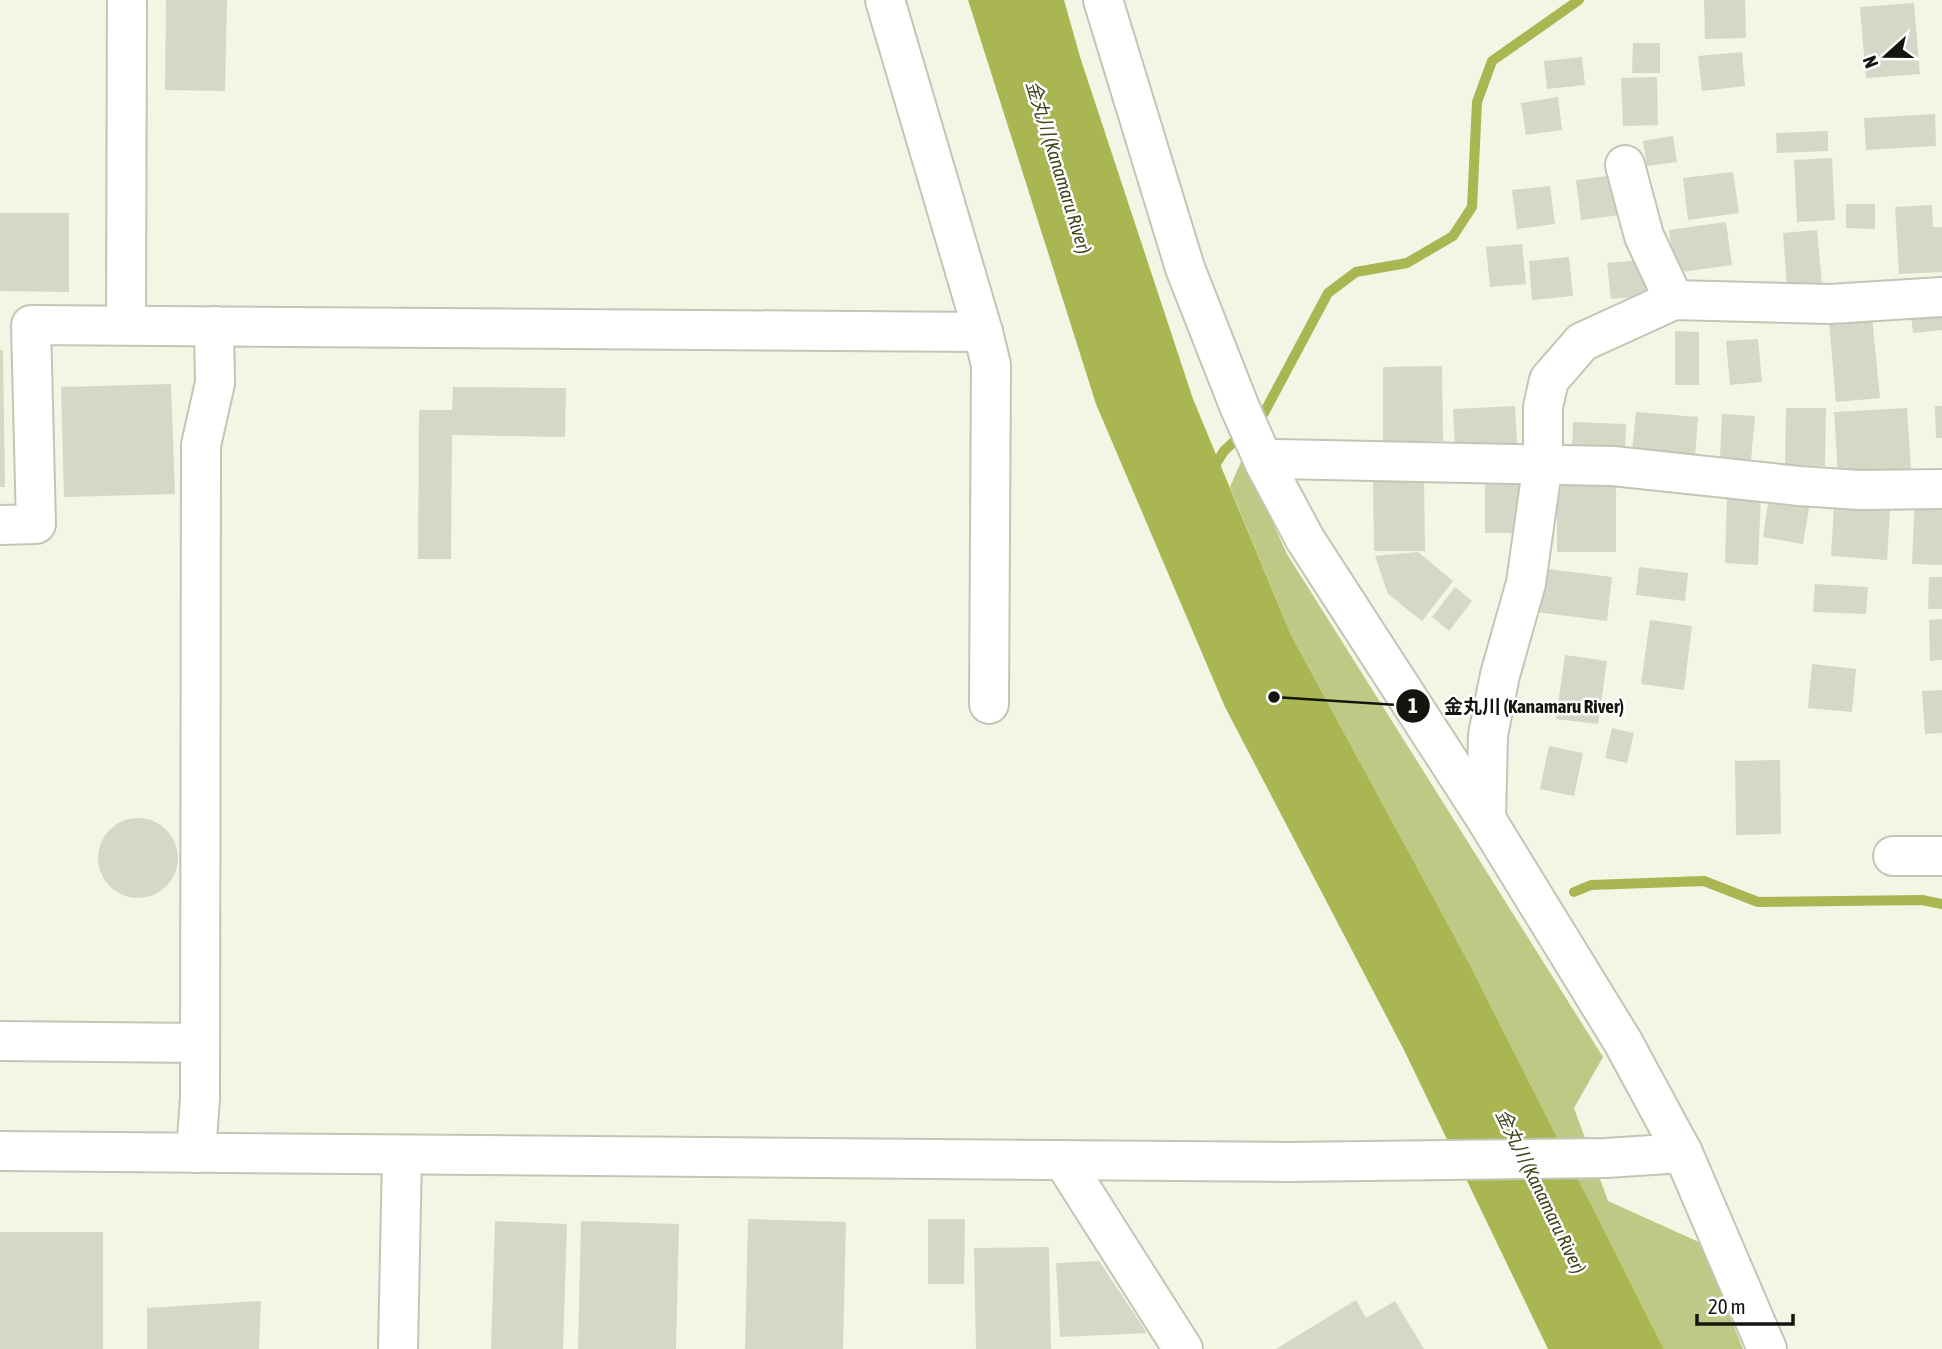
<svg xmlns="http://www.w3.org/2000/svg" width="1942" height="1349" font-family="'Asap Condensed','Noto Sans JP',sans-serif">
  <rect width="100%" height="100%" fill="#f2f6e4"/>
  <path fill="#bfc986" d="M 1243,457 L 1287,554 L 1603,1057 L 1574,1108 L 1608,1201 L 1701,1243 L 1743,1349 L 1664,1349 L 1470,965 L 1291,635 L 1230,487 Z"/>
  <path fill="#a9b651" d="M 968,0 L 1064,0 L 1081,60 L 1193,399 L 1291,635 L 1470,965 L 1664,1349 L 1548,1349 L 1404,1050 L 1225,707 L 1096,404 Z"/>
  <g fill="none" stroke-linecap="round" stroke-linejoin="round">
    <g stroke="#a9b651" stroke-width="10">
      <path d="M 1256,420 L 1264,413 L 1328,293 L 1356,272 L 1407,263 L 1453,236 L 1472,207 L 1477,102 L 1492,61 L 1579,0"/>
      <path d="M 1212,470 L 1224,451 L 1243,433"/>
      <path d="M 1574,892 L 1591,885 L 1704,881 L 1758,902 L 1922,900 L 1942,904"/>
    </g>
  </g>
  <g fill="#d4d8c6">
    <path d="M 166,0 L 227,0 L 225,91 L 165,90 Z"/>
    <path d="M 1704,0 L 1745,0 L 1746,38 L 1705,39 Z"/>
    <path d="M 1914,3 L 1920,74 L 1866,78 L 1860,7 Z"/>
    <path d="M 1633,43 L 1660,43 L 1660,73 L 1632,73 Z"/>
    <path d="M 1742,52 L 1745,86 L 1702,91 L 1698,56 Z"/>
    <path d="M 1582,57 L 1585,85 L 1547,89 L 1544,61 Z"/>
    <path d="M 1657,77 L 1658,125 L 1623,126 L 1621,78 Z"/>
    <path d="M 1558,97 L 1562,130 L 1526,135 L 1521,103 Z"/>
    <path d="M 1935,114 L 1936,146 L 1866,150 L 1864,118 Z"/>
    <path d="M 1828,131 L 1828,151 L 1777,153 L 1776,133 Z"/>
    <path d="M 1673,136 L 1677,162 L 1647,166 L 1643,141 Z"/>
    <path d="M 1832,158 L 1835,220 L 1797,222 L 1794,160 Z"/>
    <path d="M 1733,172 L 1739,213 L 1688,220 L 1683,178 Z"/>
    <path d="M 1623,174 L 1629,214 L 1581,220 L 1576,180 Z"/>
    <path d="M 1550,186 L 1555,224 L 1517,229 L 1512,190 Z"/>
    <path d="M 1846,204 L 1875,204 L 1875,229 L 1846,228 Z"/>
    <path d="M 1932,205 L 1933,227 L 1942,227 L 1942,272 L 1899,274 L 1895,207 Z"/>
    <path d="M 0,213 L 69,213 L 69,292 L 0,291 Z"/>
    <path d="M 1726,222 L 1732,265 L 1675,273 L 1669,230 Z"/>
    <path d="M 1817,230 L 1822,285 L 1787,288 L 1783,233 Z"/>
    <path d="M 1522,244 L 1526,284 L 1490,287 L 1486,247 Z"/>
    <path d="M 1569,257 L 1573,296 L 1532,300 L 1529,261 Z"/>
    <path d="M 1644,260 L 1647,296 L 1611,299 L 1607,263 Z"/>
    <path d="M 1942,301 L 1942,330 L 1913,333 L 1910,304 Z"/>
    <path d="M 1872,317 L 1880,398 L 1836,402 L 1829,321 Z"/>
    <path d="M 1675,331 L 1699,332 L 1699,385 L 1675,385 Z"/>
    <path d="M 1758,339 L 1762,382 L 1730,385 L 1726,341 Z"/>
    <path d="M 0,350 L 3,350 L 5,487 L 0,487 Z"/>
    <path d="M 1442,366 L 1443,441 L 1383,442 L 1383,367 Z"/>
    <path d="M 171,384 L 175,494 L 64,497 L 61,387 Z"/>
    <path d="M 453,387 L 566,388 L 565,437 L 452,435 L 451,559 L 418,559 L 419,410 L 452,410 Z"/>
    <path d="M 1515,406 L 1517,444 L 1455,447 L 1453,409 Z"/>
    <path d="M 1935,406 L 1942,406 L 1942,438 L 1936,438 Z"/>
    <path d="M 1786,408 L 1826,408 L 1825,466 L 1785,465 Z"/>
    <path d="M 1907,408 L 1911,470 L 1838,474 L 1834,412 Z"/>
    <path d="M 1636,412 L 1698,417 L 1695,456 L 1632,451 Z"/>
    <path d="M 1722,414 L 1755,416 L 1751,460 L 1720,458 Z"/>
    <path d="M 1573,422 L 1626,424 L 1625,452 L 1572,450 Z"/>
    <path d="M 1485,474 L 1530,474 L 1531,533 L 1485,533 Z"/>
    <rect x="1557" y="477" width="59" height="75"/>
    <path d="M 1424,478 L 1425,551 L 1374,551 L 1373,479 Z"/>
    <path d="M 1727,494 L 1761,495 L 1758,565 L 1725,563 Z"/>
    <path d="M 1915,495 L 1942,496 L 1942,565 L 1912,564 Z"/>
    <path d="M 1769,497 L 1810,503 L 1803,544 L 1763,537 Z"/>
    <path d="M 1834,507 L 1890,511 L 1887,560 L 1831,556 Z"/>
    <path d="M 1418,552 L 1453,581 L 1422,621 L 1388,594 L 1375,556 Z"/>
    <path d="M 1639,567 L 1688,573 L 1685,601 L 1636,595 Z"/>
    <path d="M 1540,568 L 1612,577 L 1607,621 L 1535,612 Z"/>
    <path d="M 1929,577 L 1942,577 L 1942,609 L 1928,609 Z"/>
    <path d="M 1815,584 L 1868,587 L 1866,614 L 1813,612 Z"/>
    <path d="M 1455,587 L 1472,601 L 1449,631 L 1432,617 Z"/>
    <path d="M 1942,619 L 1942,660 L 1930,661 L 1929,620 Z"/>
    <path d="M 1650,620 L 1692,626 L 1684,690 L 1641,684 Z"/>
    <path d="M 1565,655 L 1607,661 L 1598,724 L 1556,719 Z"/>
    <path d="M 1812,664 L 1856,669 L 1852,712 L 1808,708 Z"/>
    <path d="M 1942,690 L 1942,733 L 1925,734 L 1922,691 Z"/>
    <path d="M 1612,728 L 1634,733 L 1627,763 L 1605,758 Z"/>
    <path d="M 1549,746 L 1583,753 L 1574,796 L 1540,789 Z"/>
    <path d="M 1780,760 L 1781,834 L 1736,835 L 1735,761 Z"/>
    <circle cx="138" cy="858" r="40"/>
    <path d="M 748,1219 L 846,1222 L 843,1349 L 745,1349 Z"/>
    <path d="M 928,1219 L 965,1219 L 964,1284 L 928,1284 Z"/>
    <path d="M 495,1221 L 567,1224 L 563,1349 L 491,1349 Z"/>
    <path d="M 581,1221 L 679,1224 L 676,1349 L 578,1349 Z"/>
    <rect x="0" y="1232" width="103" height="117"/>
    <path d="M 1049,1247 L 1051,1349 L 976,1349 L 974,1248 Z"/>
    <path d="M 1099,1261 L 1147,1333 L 1060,1337 L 1056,1263 Z"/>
    <path d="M 1356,1300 L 1366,1318 L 1395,1301 L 1424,1349 L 1276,1349 Z"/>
    <path d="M 261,1301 L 259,1349 L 147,1349 L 147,1308 Z"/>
  </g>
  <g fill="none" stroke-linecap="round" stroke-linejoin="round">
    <g stroke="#c2c6b4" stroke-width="42">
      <g id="minor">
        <path d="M 885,0 L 983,332 L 991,365 L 989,704"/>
        <path d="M 1103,0 L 1185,268 L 1240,408 L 1265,464 L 1305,539 L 1486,819 L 1623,1042 L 1683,1153 L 1767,1349"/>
        <path d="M 1625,165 L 1644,236 L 1674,300"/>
        <path d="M 126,325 L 127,0"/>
        <path d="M 1265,464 L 1277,459 L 1613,466 L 1799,486 L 1860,490 L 1942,489"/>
        <path d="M 0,525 L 36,524 L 31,325 L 983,332"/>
        <path d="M 1486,819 L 1488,735 L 1500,675 L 1526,583 L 1543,463 L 1543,407 L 1549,380 L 1582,342 L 1674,300 L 1830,304 L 1942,297"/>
        <path d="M 1893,856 L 1942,856"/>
        <path d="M 0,1041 L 200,1043"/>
        <path d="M 0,1151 L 1287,1162 L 1606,1158 L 1683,1153"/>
        <path d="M 196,1153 L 200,1098 L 201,445 L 215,383 L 214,326"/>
        <path d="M 1063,1160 L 1183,1349"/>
        <path d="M 398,1349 L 402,1155"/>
      </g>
    </g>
    <use href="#minor" stroke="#fff" stroke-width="38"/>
  </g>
  <g text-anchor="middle" stroke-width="5" stroke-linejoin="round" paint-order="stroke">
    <g font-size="19" font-style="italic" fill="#40461c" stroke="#fff">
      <text transform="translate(1059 167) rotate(73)" y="7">金丸川 (Kanamaru River)</text>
      <text transform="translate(1541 1191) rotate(64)" y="7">金丸川 (Kanamaru River)</text>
    </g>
  </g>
  <path fill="none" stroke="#14150f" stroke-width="2.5" d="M1274 697L1413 706"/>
  <g fill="#14150f" stroke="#fff" stroke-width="2.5">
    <circle cx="1274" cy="697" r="7"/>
    <circle cx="1413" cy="706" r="18"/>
  </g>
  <g font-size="21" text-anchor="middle" font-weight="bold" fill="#fff">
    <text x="1413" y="713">1</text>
  </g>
  <g font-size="19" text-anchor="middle" font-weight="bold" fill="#14150f" stroke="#fff" stroke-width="5" stroke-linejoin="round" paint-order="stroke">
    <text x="1534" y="713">金丸川 (Kanamaru River)</text>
  </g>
  <g transform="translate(1886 56) rotate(249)" stroke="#ffffff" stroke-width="5" paint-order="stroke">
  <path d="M0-5L12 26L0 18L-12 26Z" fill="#14150f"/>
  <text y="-10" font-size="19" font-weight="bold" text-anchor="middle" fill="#14150f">N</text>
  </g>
  <path d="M1697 1314v10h96v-10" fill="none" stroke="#14150f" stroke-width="3.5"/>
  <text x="1708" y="1314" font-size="21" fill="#14150f" stroke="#ffffff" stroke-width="5" paint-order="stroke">20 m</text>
</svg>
